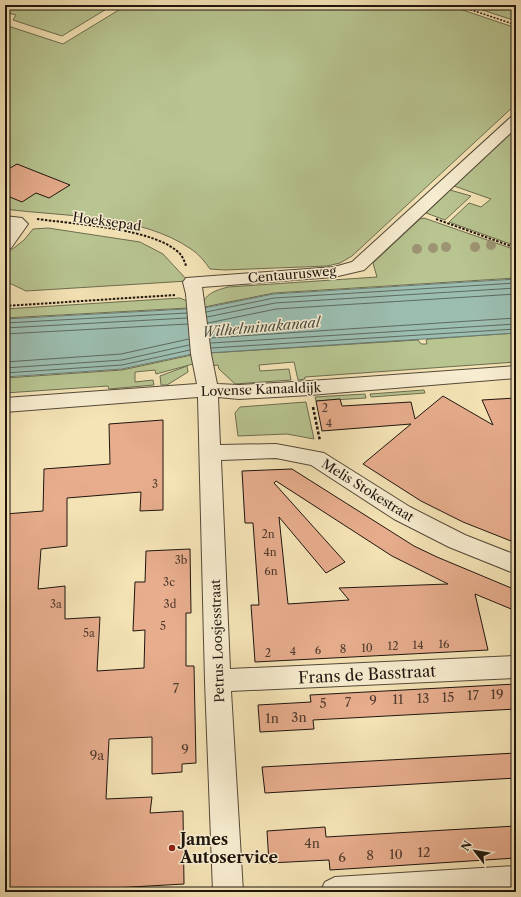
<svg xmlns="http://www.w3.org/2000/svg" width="521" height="897" font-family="'Libre Caslon Text',serif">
  <rect width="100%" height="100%" fill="#f5e4b6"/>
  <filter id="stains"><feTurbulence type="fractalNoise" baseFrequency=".005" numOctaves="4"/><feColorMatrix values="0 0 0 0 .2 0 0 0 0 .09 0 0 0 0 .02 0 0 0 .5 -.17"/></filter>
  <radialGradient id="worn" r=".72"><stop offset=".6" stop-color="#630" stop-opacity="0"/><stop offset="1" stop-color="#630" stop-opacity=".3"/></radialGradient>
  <g fill="#b8c591" stroke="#6c6d50">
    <path d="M 5,5 L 113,5 L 62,36 L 13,20 L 16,15 L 5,12 Z"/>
    <path d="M 127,5 L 448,5 L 516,28 L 516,104 L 352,256 L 340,263 L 327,266 L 225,270 L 210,269 C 205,262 199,254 191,249 C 140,214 65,217 5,209 L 5,25 L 63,44 Z"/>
    <path d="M 467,5 L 516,5 L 516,21 Z"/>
    <path d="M 516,126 L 516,246 L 449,222 L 469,203 L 481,207 L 491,199 L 454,186 Z"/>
    <path d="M 450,190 L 471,196 L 445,220 L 426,213 Z"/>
    <path d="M 424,218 L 516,250 L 516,278 L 274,293 L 204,307 L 203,302 C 208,292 218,290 228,287 L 377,277 L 373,263 L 420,219 Z"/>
    <path d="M 48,228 L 140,242 L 163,254 L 188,281 L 26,291 L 5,281 L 5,255 L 24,240 L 33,229 Z"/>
    <path d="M 180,298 L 187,301 L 188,308 L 5,318 L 5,309 Z"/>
    <path d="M 516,333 L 516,362 L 305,377 L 305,379 L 298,380 L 294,362 L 259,365 L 260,371 L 289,369 L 291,380 L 235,384 L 219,369 L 218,365 L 211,366 L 209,353 L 418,340 L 421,344 L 427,344 L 426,340 L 429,339 Z"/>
    <path d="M 192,355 L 193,364 L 160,373 L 156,374 L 155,370 L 135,372 L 135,382 L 153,380 L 154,385 L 109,389 L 108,386 L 5,393 L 5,378 L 122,370 Z"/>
    <path d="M 187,366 L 188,372 L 167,385 L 161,385 L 160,376 Z"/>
    <path d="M 424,390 L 425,393 L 371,397 L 370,394 Z"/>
    <path d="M 365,394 L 366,398 L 316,401 L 315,397 Z"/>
    <path d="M 306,402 L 314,439 L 287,434 L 238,436 L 235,413 L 240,407 Z"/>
  </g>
  <path fill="#9cbeb1" stroke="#6a7a70" d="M 516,279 L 516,333 L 192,354 L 122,369 L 5,377 L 5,319 L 204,308 L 273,294 Z"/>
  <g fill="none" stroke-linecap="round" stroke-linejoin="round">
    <g stroke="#5e6a60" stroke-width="1">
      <path d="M 206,312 L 274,298 L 516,283"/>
      <path d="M 207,317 L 275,303 L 516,288"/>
      <path d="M 5,323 L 187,313"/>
      <path d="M 208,323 L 276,309 L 516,294"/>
      <path d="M 5,328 L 187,318"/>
      <path d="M 5,334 L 188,324"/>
      <path d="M 210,338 L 516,318"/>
      <path d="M 211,343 L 516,324"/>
      <path d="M 211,348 L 516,329"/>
      <path d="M 5,362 L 121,354 L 189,339"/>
      <path d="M 5,368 L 122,360 L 189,345"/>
      <path d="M 5,373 L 122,365 L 190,350"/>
    </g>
  </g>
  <g fill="#e7ad8d" stroke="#1f150e" fill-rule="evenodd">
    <path d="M 17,164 L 70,185 L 49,198 L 36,193 L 22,202 L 5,195 L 5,171 Z"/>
    <path d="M 443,396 L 493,425 L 482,400 L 516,398 L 516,543 L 463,522 L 421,501 L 363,464 L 411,424 L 322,431 L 316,401 L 340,399 L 342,406 L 411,402 L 415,419 Z"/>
    <path d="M 163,420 L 163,510 L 140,511 L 141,492 L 67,498 L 67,546 L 41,549 L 38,589 L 65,586 L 65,619 L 100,617 L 97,671 L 144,668 L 145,630 L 133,631 L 135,582 L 145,582 L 146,551 L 190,549 L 191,613 L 186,613 L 186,666 L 194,666 L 196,763 L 182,764 L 182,772 L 152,774 L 152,737 L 109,739 L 106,799 L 152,797 L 150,813 L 183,811 L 184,884 L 78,890 L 78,892 L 5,892 L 5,514 L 43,511 L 44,469 L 110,464 L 109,424 Z"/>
    <path d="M 292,469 L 414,546 L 437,557 L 516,590 L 516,611 L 475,594 L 488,650 L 255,662 L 251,605 L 259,605 L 253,523 L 245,523 L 242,471 ZM 276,481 L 392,556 L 448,584 L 339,588 L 349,600 L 288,604 L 279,517 L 326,573 L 345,562 L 274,483 Z"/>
    <path d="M 516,684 L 516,709 L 313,720 L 314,729 L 260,732 L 258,705 L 311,702 L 310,695 Z"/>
    <path d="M 516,753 L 516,778 L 265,793 L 262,767 Z"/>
    <path d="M 516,826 L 516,858 L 330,870 L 329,860 L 269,863 L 267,831 L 325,827 L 326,837 Z"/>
  </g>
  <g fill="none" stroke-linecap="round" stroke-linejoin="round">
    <g stroke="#544938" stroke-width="2">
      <g id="minor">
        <path d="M 516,116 L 516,128 L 364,270 L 334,277 L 202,287 L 211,354 L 217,384 L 239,385 L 310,381 L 516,366 L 516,378 L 310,395 L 239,399 L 218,397 L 220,445 L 276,444 L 324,453 L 410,507 L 465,535 L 516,555 L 516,574 L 449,547 L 394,519 L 311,465 L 276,458 L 221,460 L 230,669 L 516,656 L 516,678 L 231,691 L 243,892 L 213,892 L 205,681 L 198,397 L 5,412 L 5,398 L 197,384 L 191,354 L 186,294 L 183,282 L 186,278 L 334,267 L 352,262 L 511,117 Z"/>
        <path d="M 5,216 L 22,218 L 28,224 L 11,248 L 5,249 L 5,232 L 10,226 L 5,226 Z"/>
        <path d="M 516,866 L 516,892 L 320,892 L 325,882 L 335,877 Z"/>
      </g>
    </g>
    <path stroke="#1f150e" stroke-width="1.5" stroke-dasharray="2 1.5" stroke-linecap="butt" d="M 457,5 L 516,25"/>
    <g stroke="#1f150e" stroke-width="2" stroke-dasharray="2.5 1.5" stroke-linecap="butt">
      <path d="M 37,219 C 72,224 158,228 181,255 C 183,258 185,262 186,266"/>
      <path d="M 436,219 L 516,248"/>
      <path d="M 5,306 L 175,295"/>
    </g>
    <path stroke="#1f150e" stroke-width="2.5" stroke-dasharray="3 2" stroke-linecap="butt" d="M 313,407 L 320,441"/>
    <use href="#minor" fill="#f8edd0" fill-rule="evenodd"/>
  </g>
  <g fill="#9d9473">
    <circle cx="491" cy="245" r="5"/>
    <circle cx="446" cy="247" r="5"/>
    <circle cx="475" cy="247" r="5"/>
    <circle cx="433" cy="248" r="5"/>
    <circle cx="417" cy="249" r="5"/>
  </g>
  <circle fill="#8f2418" stroke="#f8edd0" stroke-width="1.5" cx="172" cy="848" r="4"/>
  <g text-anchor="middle" stroke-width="3" stroke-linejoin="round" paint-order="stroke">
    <g font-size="11" fill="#513b2e">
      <text x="325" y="412">2</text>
      <text x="329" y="427">4</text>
      <text x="155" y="488">3</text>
      <text x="268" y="538">2n</text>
      <text x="270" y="556">4n</text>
      <text x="181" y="564">3b</text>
      <text x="271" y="575">6n</text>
      <text x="169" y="586">3c</text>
      <text x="56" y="608">3a</text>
      <text x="170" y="608">3d</text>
      <text x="163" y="630">5</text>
      <text x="89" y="637">5a</text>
      <text x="444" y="648">16</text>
      <text x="418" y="649">14</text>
      <text x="393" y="650">12</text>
      <text x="367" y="652">10</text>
      <text x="343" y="653">8</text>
      <text x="318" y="654">6</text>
      <text x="293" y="655">4</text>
      <text x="268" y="657">2</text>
    </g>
    <g font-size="13" fill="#1f150e" stroke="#f8edd0">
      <text transform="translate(107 221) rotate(8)" y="5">Hoeksepad</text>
      <text transform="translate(292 274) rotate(-5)" y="5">Centaurusweg</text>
      <text transform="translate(261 389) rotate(-2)" y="5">Lovense Kanaaldijk</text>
      <text transform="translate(368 490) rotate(32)" y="5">Melis Stokestraat</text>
      <text transform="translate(217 641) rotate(-92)" y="5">Petrus Loosjesstraat</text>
    </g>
    <g font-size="13" fill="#513b2e">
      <text x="176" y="693">7</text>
      <text x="497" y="699">19</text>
      <text x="473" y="700">17</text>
      <text x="448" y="702">15</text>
      <text x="423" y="703">13</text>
      <text x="398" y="704">11</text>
      <text x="373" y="705">9</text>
      <text x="348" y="707">7</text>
      <text x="323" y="708">5</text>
      <text x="299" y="722">3n</text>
      <text x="272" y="723">1n</text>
      <text x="185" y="754">9</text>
      <text x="97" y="760">9a</text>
      <text x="312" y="848">4n</text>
      <text x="424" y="857">12</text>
      <text x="396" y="859">10</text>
      <text x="370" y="860">8</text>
      <text x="342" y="862">6</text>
    </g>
    <g font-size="14" font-style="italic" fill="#4b5047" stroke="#f8edd0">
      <text transform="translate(261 327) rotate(-5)" y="5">Wilhelminakanaal</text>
    </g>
    <g font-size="16" fill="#1f150e" stroke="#f8edd0">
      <text transform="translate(367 674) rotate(-3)" y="6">Frans de Basstraat</text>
    </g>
    <g font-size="16" font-weight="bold" fill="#1f150e" stroke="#f8edd0" text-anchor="start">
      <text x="180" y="845">James<tspan x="180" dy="18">Autoservice</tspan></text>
    </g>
  </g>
  <rect width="521" height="897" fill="none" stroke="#f5e4b6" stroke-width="20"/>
  <rect x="6" y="6" width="509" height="885" fill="none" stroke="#1f150e" stroke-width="2"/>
  <rect x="10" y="10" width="501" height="877" fill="none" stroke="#1f150e"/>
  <g transform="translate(475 851) rotate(301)" stroke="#f8edd0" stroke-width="3" paint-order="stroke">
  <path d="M0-3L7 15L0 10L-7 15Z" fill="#1f150e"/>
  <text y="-6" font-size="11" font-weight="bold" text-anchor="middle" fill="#1f150e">N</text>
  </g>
  <rect width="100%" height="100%" filter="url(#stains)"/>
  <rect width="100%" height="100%" fill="url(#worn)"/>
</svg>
